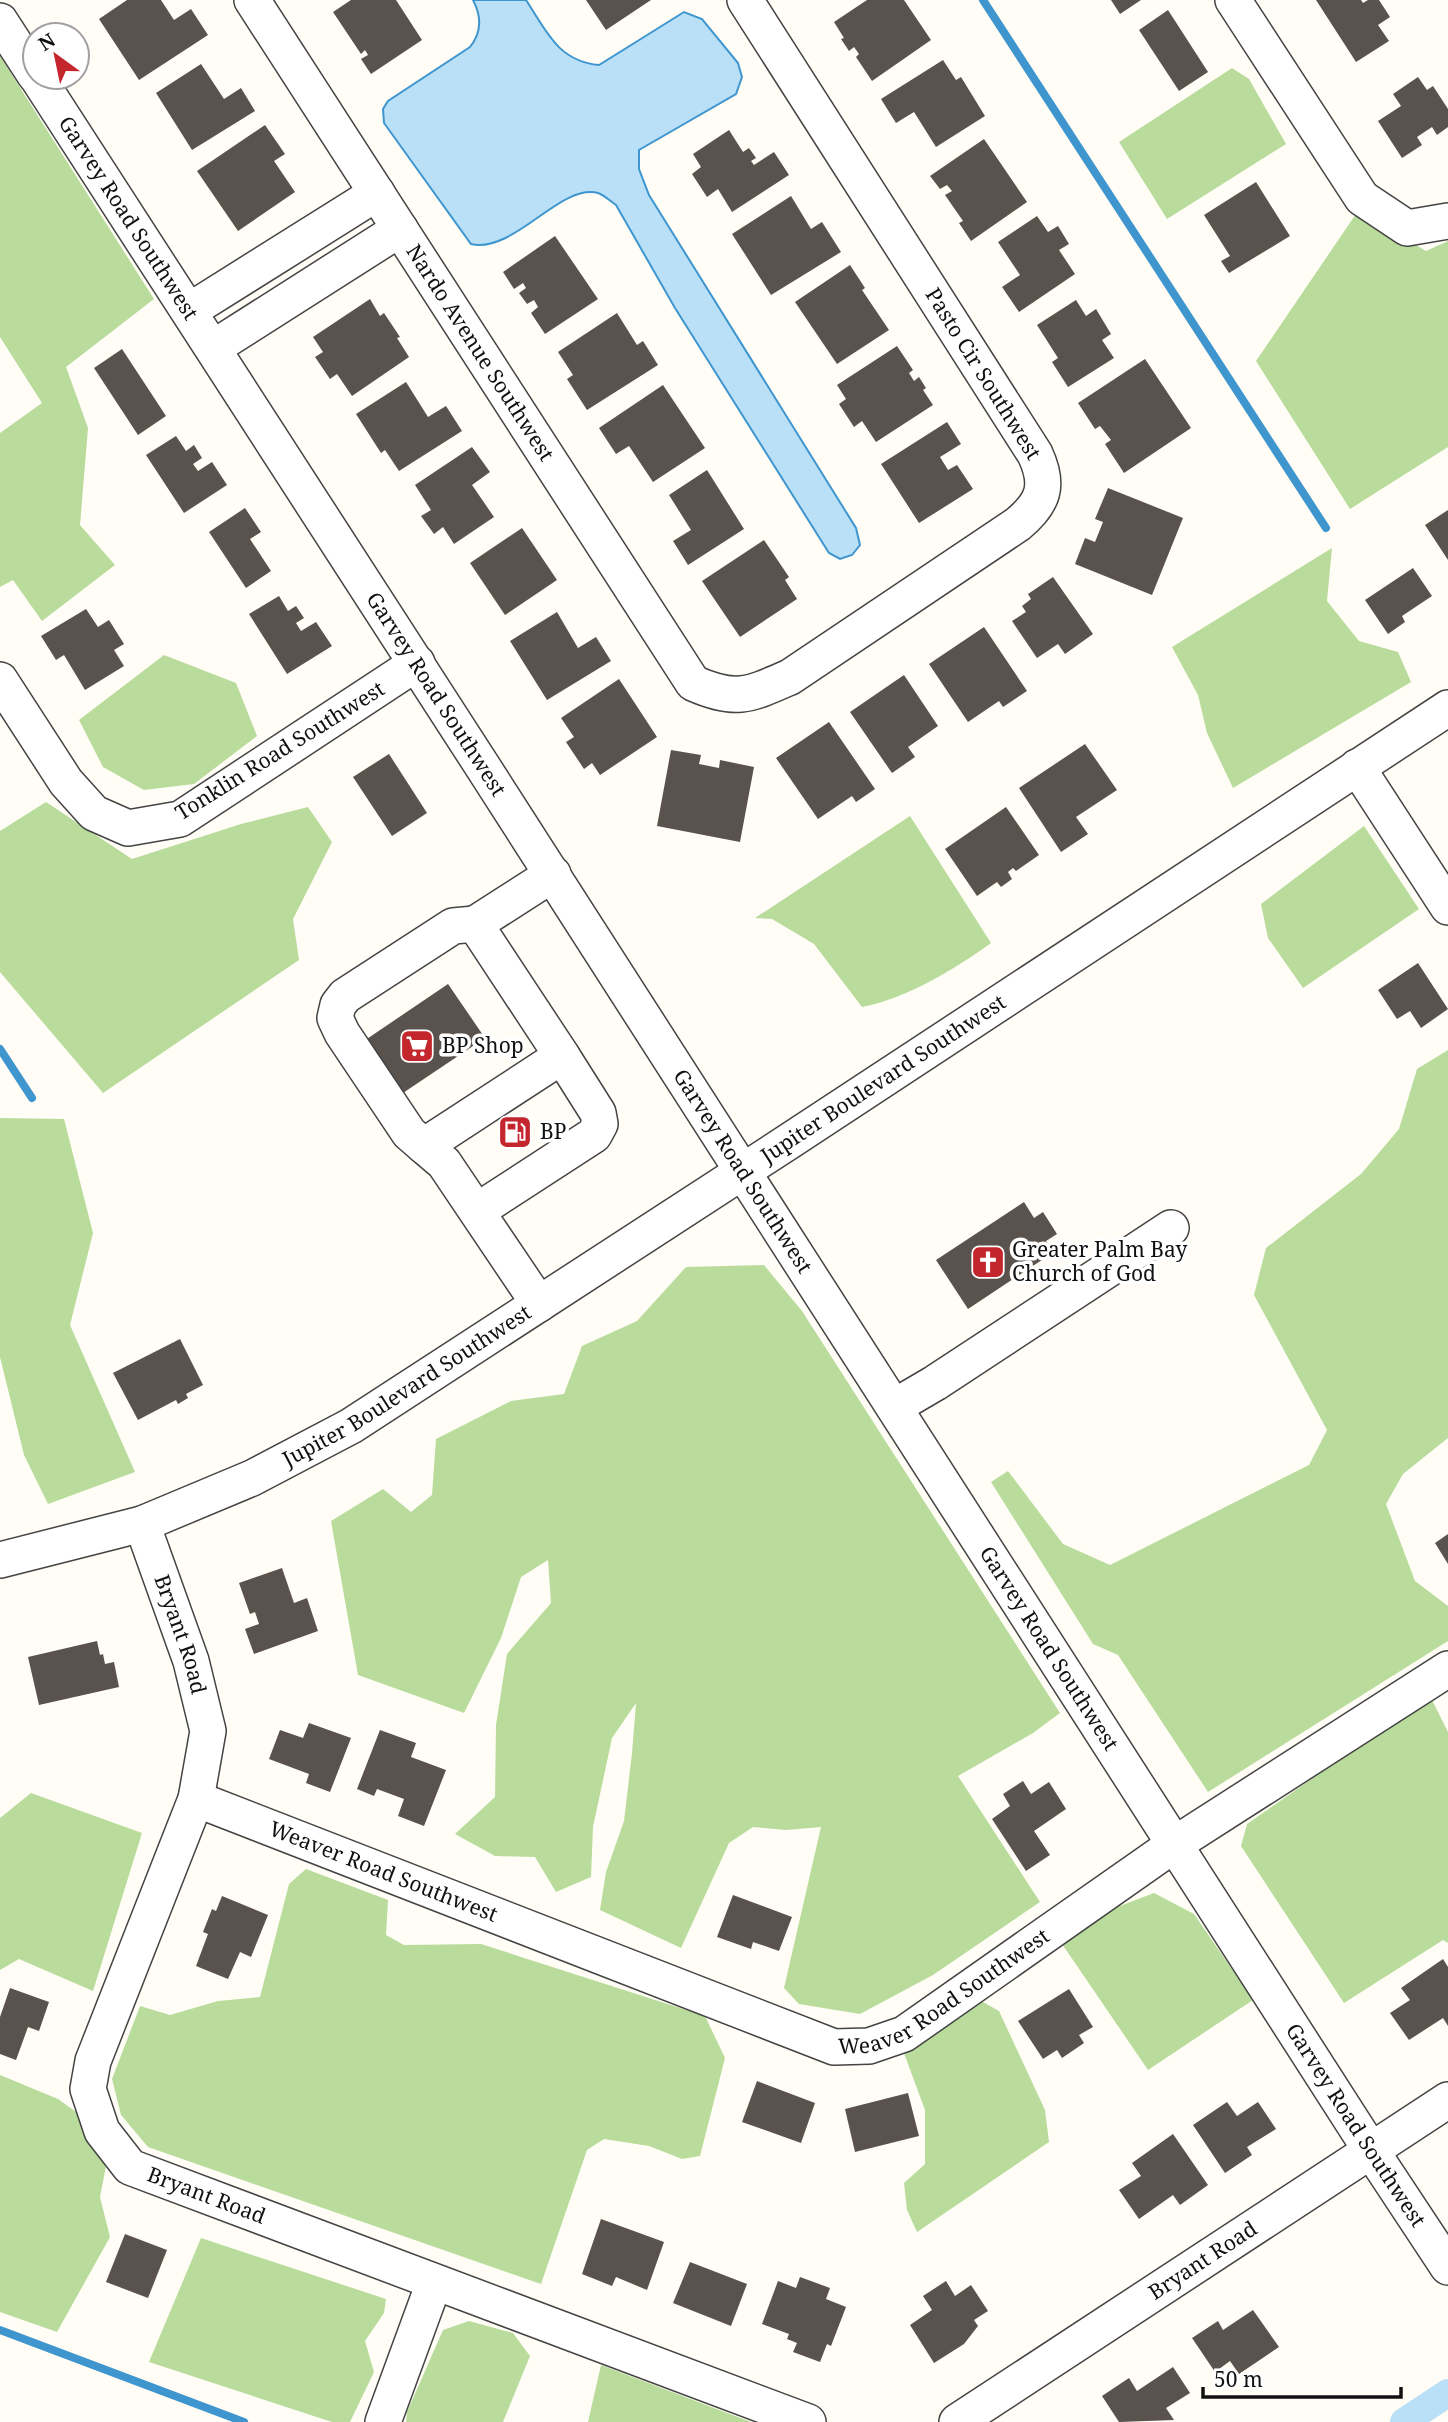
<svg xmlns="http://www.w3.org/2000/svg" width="1448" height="2422" font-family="'Noto Serif',serif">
  <rect width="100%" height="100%" fill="#fffdf5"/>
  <g fill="#b9dc9c">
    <path d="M 0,56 L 154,299 L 66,367 L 88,428 L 80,525 L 115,565 L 42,621 L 13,580 L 0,587 L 0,433 L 42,403 L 0,337 Z"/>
    <path d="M 1232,68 L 1249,79 L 1286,144 L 1167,219 L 1119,142 Z"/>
    <path d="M 1358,211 L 1426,251 L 1448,241 L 1448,447 L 1350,509 L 1256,361 Z"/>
    <path d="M 1332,548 L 1327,601 L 1359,641 L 1398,652 L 1411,682 L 1233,788 L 1207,733 L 1198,695 L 1172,647 Z"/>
    <path d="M 164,655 L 236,683 L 257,736 L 194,784 L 144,790 L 103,767 L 79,720 Z"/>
    <path d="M 46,802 L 132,859 L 241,824 L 308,807 L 332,842 L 293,919 L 299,960 L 103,1093 L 0,972 L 0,831 Z"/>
    <path d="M 910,816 L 991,943 C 955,969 906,999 862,1007 L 814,944 L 772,919 L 755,918 Z"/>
    <path d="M 1364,826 L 1419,909 L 1303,988 L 1268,938 L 1261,904 Z"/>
    <path d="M 1448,1050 L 1448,1438 L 1403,1474 L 1386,1504 L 1415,1581 L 1448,1606 L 1448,1641 L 1208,1792 L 1118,1655 L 1093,1644 L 991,1482 L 1008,1471 L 1063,1544 L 1110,1565 L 1309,1465 L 1327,1430 L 1254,1295 L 1266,1248 L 1361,1174 L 1399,1129 L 1417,1069 Z"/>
    <path d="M 0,1118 L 64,1119 L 93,1233 L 70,1325 L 135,1472 L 48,1504 L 24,1455 L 0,1357 Z"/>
    <path d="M 764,1265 L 802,1311 L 1060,1713 L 1033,1733 L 958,1776 L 1040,1902 L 933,1975 L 860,2014 L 799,2004 L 784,1988 L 821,1827 L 786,1830 L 753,1827 L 729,1843 L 681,1948 L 600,1910 L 606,1872 L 624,1821 L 632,1753 L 636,1703 L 612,1738 L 593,1827 L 591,1877 L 556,1892 L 535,1857 L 495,1856 L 455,1834 L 495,1797 L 496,1725 L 507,1654 L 551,1603 L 548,1560 L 521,1577 L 501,1638 L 464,1713 L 358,1675 L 331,1521 L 383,1489 L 411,1512 L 432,1495 L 436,1439 L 511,1401 L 564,1394 L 582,1346 L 637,1321 L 686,1267 Z"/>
    <path d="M 1430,1696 L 1448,1732 L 1448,1943 L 1443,1940 L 1344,2003 L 1241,1846 L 1247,1824 Z"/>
    <path d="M 31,1793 L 142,1833 L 93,1991 L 19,1959 L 0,1970 L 0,1818 Z"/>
    <path d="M 306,1869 L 388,1900 L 386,1935 L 404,1945 L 481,1944 L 705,2016 L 725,2058 L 700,2156 L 682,2159 L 649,2146 L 604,2139 L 587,2150 L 541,2284 L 148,2147 L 121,2115 L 112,2079 L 140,2006 L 170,2015 L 218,2001 L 260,1997 L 289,1884 Z"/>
    <path d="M 1154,1893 L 1194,1914 L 1253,2000 L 1148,2070 L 1060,1941 L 1104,1912 Z"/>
    <path d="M 974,1997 L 999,2011 L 1045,2110 L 1049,2142 L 917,2232 L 907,2210 L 904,2183 L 925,2164 L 925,2110 L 901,2045 Z"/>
    <path d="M 0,2075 L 58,2099 L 79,2114 L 107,2161 L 100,2197 L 110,2237 L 57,2332 L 0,2312 Z"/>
    <path d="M 201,2238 L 386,2299 L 384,2313 L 365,2341 L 374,2372 L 350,2422 L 332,2422 L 149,2362 Z"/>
    <path d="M 469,2321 L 513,2333 L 530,2356 L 503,2422 L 406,2422 L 407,2412 L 443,2330 Z"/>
    <path d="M 601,2365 L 751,2422 L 588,2422 Z"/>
  </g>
  <path fill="#b9e0f7" stroke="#3f96cf" stroke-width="2" d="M 473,0 L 526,0 C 547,32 558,61 599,65 L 684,12 L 702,19 L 738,63 L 742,77 L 736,94 L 639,150 L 639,169 L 649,195 L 856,528 L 860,545 L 852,555 L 840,559 L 829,553 L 675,308 L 616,205 C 610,201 604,195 598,193 C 560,183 514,254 471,244 L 384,123 L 383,109 L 388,101 L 470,47 C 482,32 482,17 473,0 Z"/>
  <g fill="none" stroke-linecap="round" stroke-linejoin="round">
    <g stroke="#3f96cf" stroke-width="8">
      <path d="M 983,0 L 1326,528"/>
      <path d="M 0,1049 L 32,1098"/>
      <path d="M 0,2330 L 244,2422"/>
    </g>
    <path stroke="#b9e0f7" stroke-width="28" d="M 1404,2422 L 1448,2393"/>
  </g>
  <g fill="#5a524d">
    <path d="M 127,0 L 161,0 L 174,20 L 191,9 L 208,35 L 139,80 L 99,19 Z"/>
    <path d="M 351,0 L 396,0 L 422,40 L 371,74 L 361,59 L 368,55 L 365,50 L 361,54 L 333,12 Z"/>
    <path d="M 586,0 L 651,0 L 606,30 Z"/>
    <path d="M 867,0 L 904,0 L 931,40 L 872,81 L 856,57 L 859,54 L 854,47 L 849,51 L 841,39 L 844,38 L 834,22 Z"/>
    <path d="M 1111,0 L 1141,0 L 1120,14 Z"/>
    <path d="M 1316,0 L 1361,0 L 1363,3 L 1368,0 L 1379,0 L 1390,17 L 1378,25 L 1389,41 L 1356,62 Z"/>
    <path d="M 1168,10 L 1208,72 L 1179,91 L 1139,30 Z"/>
    <path d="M 943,60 L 956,80 L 961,77 L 985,116 L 936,147 L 914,112 L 896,123 L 881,99 Z"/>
    <path d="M 201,64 L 224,99 L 241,88 L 255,111 L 192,150 L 156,93 Z"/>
    <path d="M 1418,77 L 1427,90 L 1433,86 L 1448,109 L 1448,127 L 1437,135 L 1432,127 L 1417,137 L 1422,145 L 1402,158 L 1378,121 L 1401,106 L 1393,94 Z"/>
    <path d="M 265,125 L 285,154 L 274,161 L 295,192 L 238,231 L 197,171 Z"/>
    <path d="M 729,130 L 743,152 L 749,148 L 756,158 L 751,161 L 754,165 L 774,152 L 789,175 L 732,212 L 718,189 L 707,197 L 692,174 L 701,167 L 693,154 Z"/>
    <path d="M 984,139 L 1027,202 L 971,241 L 959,223 L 963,221 L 945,195 L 952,191 L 947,185 L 940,189 L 930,176 Z"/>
    <path d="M 1256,182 L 1290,236 L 1229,273 L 1221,261 L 1230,256 L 1204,215 Z"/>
    <path d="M 791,196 L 811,229 L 822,222 L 841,252 L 771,295 L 732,234 Z"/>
    <path d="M 1037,216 L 1048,232 L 1058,226 L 1069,244 L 1059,250 L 1075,274 L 1019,312 L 1002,287 L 1020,275 L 998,242 Z"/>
    <path d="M 555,236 L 598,299 L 545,334 L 531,313 L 538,307 L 534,300 L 527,304 L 519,293 L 526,288 L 523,283 L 514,289 L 503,272 Z"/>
    <path d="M 850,265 L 865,288 L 862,290 L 889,330 L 837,364 L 795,302 Z"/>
    <path d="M 370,299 L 380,316 L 384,313 L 400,337 L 397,338 L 409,357 L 352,396 L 337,374 L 330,379 L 315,357 L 323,352 L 313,337 Z"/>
    <path d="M 1076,300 L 1086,316 L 1096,309 L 1111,334 L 1102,340 L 1114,358 L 1068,387 L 1052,362 L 1058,358 L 1037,325 Z"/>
    <path d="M 617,313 L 637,345 L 643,341 L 658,365 L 587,410 L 567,379 L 573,375 L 558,352 Z"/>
    <path d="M 897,346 L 913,370 L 909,373 L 914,381 L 919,377 L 926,388 L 923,390 L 933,405 L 876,442 L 862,421 L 854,427 L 839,404 L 846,399 L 837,385 Z"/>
    <path d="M 122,349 L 166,416 L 138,435 L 94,368 Z"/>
    <path d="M 1145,359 L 1191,428 L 1124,473 L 1105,444 L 1111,440 L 1100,426 L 1095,429 L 1078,403 Z"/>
    <path d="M 406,382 L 428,417 L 446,406 L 462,431 L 399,471 L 385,450 L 381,453 L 356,414 Z"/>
    <path d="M 663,385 L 705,448 L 653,482 L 629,446 L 616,454 L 599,428 Z"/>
    <path d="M 947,422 L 961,444 L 940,457 L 948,470 L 957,465 L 973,489 L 919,523 L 881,464 Z"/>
    <path d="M 176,436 L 186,451 L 194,445 L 202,458 L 193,464 L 198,471 L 212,462 L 227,485 L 184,513 L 146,455 Z"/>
    <path d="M 472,447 L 490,472 L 472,485 L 494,517 L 454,544 L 443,527 L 434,534 L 421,516 L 431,510 L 415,485 Z"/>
    <path d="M 707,470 L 744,529 L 688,565 L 673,541 L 691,530 L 669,495 Z"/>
    <path d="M 1108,488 L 1183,518 L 1152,595 L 1075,564 L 1085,538 L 1095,542 L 1103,522 L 1095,519 Z"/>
    <path d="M 245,508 L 261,532 L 250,539 L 271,571 L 246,588 L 209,532 Z"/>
    <path d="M 1448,510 L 1448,560 L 1425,525 Z"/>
    <path d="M 522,528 L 557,580 L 505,615 L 470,563 Z"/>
    <path d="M 764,540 L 789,577 L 785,580 L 797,599 L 740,637 L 702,581 Z"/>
    <path d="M 1413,568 L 1432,596 L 1402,616 L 1405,622 L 1388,634 L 1365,600 Z"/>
    <path d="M 1053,577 L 1093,634 L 1065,654 L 1058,644 L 1037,658 L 1012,621 L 1026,612 L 1022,606 L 1031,599 L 1028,594 Z"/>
    <path d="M 279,596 L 288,611 L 296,606 L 304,618 L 296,623 L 301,631 L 316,622 L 332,646 L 287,674 L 249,614 Z"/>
    <path d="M 86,609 L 98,627 L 109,620 L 124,644 L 114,650 L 124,666 L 85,690 L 64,655 L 56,660 L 41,636 Z"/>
    <path d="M 557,612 L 578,648 L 596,637 L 611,661 L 547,700 L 510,641 Z"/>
    <path d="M 984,627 L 1027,691 L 1003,707 L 999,701 L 968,722 L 929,664 Z"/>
    <path d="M 904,675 L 938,726 L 908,747 L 915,757 L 892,773 L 850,712 Z"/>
    <path d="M 619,679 L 657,737 L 600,775 L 592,763 L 584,769 L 566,742 L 574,737 L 561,718 Z"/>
    <path d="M 829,722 L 875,789 L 856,802 L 852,796 L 818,819 L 776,758 Z"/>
    <path d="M 1085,744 L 1117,790 L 1076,817 L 1088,834 L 1061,852 L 1019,788 Z"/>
    <path d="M 671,750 L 701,755 L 699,764 L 719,768 L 720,760 L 754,767 L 740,842 L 657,826 Z"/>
    <path d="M 389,754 L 427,813 L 392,836 L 353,777 Z"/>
    <path d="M 1006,807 L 1039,855 L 1016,871 L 1013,868 L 1008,872 L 1012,879 L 1001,887 L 997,882 L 977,896 L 945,849 Z"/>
    <path d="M 1418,963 L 1448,1009 L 1421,1028 L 1410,1011 L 1397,1019 L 1378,990 Z"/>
    <path d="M 448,984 L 485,1038 L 391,1101 L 355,1047 Z"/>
    <path d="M 1024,1202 L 1034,1218 L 1043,1212 L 1057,1234 L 1046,1241 L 1054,1252 L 968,1309 L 936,1260 Z"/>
    <path d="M 180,1339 L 203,1385 L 186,1394 L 188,1398 L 178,1404 L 176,1400 L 138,1420 L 113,1373 Z"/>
    <path d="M 1448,1534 L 1448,1564 L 1435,1543 Z"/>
    <path d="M 282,1568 L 294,1603 L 307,1598 L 318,1631 L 254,1654 L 245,1629 L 259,1624 L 255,1612 L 250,1614 L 239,1583 Z"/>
    <path d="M 97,1641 L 100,1655 L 103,1654 L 105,1664 L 114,1662 L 119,1687 L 39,1705 L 28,1657 Z"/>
    <path d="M 309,1723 L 351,1738 L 330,1792 L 306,1783 L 309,1774 L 269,1759 L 280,1730 L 303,1738 Z"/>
    <path d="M 380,1730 L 416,1743 L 411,1757 L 446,1770 L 424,1826 L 398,1816 L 404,1799 L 377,1789 L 374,1796 L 357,1789 Z"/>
    <path d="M 1023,1781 L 1031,1794 L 1049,1782 L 1066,1809 L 1034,1831 L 1050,1855 L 1026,1871 L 992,1819 L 1010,1806 L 1003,1794 Z"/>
    <path d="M 733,1895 L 792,1917 L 779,1951 L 753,1942 L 751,1949 L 717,1937 Z"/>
    <path d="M 222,1896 L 268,1915 L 251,1957 L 240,1952 L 228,1979 L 196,1966 L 208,1934 L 203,1932 L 212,1909 L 216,1911 Z"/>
    <path d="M 1443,1959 L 1448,1967 L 1448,2026 L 1443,2018 L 1409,2040 L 1390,2013 L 1410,2000 L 1401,1988 Z"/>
    <path d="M 10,1988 L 49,2002 L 39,2031 L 28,2027 L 16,2060 L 0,2054 L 0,2017 Z"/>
    <path d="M 1069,1989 L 1093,2027 L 1079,2035 L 1084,2043 L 1062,2058 L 1057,2050 L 1043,2059 L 1018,2021 Z"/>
    <path d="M 757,2081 L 815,2103 L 801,2143 L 742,2122 Z"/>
    <path d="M 908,2093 L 919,2136 L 855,2152 L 845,2109 Z"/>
    <path d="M 1227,2102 L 1237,2116 L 1258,2102 L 1276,2129 L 1247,2147 L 1252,2155 L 1225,2173 L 1193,2125 Z"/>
    <path d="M 1173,2134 L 1208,2185 L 1180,2205 L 1173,2195 L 1139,2219 L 1119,2190 L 1141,2176 L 1132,2163 Z"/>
    <path d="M 601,2219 L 664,2242 L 647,2290 L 616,2277 L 612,2286 L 582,2274 Z"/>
    <path d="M 125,2234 L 167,2250 L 148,2298 L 106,2282 Z"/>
    <path d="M 690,2262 L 747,2284 L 731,2326 L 673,2303 Z"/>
    <path d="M 800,2277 L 830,2288 L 826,2299 L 846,2307 L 831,2346 L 827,2344 L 820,2362 L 793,2352 L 797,2343 L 787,2339 L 789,2334 L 762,2324 L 778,2281 L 796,2288 Z"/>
    <path d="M 946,2281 L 955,2296 L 971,2285 L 988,2311 L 974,2320 L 978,2326 L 964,2344 L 934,2363 L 910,2325 L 932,2310 L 923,2296 Z"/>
    <path d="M 1253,2310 L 1279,2347 L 1239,2374 L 1230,2361 L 1215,2372 L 1192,2338 L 1218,2321 L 1223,2330 Z"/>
    <path d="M 1173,2367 L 1190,2393 L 1166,2408 L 1174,2420 L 1119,2422 L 1102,2396 L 1129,2378 L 1137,2391 Z"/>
  </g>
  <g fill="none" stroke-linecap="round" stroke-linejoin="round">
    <g stroke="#444" stroke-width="38">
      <g id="minor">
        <path id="s1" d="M 252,0 L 693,683 C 736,702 749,695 790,677 L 1018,524 C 1043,503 1050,486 1035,454 L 745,0"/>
        <path d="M 1233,0 L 1362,198 L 1407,228 L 1448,221"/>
        <path d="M 0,21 L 35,75"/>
        <path id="s2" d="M 37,77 L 481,764 L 1370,2149 L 1448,2267"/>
        <path d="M 189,311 L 377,193"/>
        <path d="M 213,348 L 400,229"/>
        <path d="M 0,680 L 66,782 L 94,813 L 128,828 L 180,819 L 417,663"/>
        <path d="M 1357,767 L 1448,907"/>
        <path d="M 424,1146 L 409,1133 L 342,1033 L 335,1018 L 338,1005 L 345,996 L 453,926 L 475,924"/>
        <path d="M 477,1211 L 594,1135 L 600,1124 L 598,1113 L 562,1056"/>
        <path d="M 539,1304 L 444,1163 L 424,1146 L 562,1056 L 475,924 L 553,874"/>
        <path d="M 894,1407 L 935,1383 L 1171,1228"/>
        <path id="s3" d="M 142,1524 L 191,1661 L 208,1731 L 196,1799 L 93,2061 L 88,2089 L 102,2131 L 130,2167 L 808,2422"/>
        <path id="s4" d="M 0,1560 L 142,1524 L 252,1478 L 351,1426 L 788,1142 L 1448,708"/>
        <path id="s5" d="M 196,1799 L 834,2047 L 869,2046 L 904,2034 L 1175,1844 L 1448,1669"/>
        <path d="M 383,2422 L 434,2283"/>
        <path id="s6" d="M 957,2422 L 1448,2100"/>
      </g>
    </g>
    <use href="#minor" stroke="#fff" stroke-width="35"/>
  </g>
  <defs>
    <g id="supermarket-square" transform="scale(1.75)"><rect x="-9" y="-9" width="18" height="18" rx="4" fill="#c4262e" stroke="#fff"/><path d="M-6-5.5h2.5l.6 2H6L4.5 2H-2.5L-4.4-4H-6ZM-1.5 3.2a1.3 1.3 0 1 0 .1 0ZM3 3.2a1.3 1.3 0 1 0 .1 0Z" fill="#fff"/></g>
    <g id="fuel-square" transform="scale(1.75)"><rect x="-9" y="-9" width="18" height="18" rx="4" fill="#c4262e" stroke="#fff"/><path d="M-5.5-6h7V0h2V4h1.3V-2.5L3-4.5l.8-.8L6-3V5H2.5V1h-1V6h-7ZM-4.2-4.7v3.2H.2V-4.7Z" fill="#fff"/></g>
    <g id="church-square" transform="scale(1.75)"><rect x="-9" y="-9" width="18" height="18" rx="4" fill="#c4262e" stroke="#fff"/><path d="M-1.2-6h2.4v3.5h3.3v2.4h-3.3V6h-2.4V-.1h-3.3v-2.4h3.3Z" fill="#fff"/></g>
  </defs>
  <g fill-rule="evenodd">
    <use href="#supermarket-square" x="417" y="1046"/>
    <use href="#fuel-square" x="515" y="1132"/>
    <use href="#church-square" x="988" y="1262"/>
  </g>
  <g text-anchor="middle" stroke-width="7" stroke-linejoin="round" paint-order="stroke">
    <g font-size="21" fill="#111" stroke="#fff">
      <text dy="7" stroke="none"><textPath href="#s2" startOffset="168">Garvey Road Southwest</textPath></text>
      <text dy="7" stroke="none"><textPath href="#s1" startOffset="420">Nardo Avenue Southwest</textPath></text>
      <text transform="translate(983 374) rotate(58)" y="7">Pasto Cir Southwest</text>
      <text dy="7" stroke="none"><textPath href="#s2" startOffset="735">Garvey Road Southwest</textPath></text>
      <text transform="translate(280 751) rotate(-32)" y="7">Tonklin Road Southwest</text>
      <text dy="7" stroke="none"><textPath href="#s4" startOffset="1013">Jupiter Boulevard Southwest</textPath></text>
      <text dy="7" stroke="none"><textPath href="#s2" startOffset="1302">Garvey Road Southwest</textPath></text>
      <text dy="7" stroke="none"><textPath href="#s4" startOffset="446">Jupiter Boulevard Southwest</textPath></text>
      <text dy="7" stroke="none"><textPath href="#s3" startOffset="117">Bryant Road</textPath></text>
      <text dy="7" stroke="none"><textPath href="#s2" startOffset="1869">Garvey Road Southwest</textPath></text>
      <text dy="7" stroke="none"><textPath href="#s5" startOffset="201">Weaver Road Southwest</textPath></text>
      <text dy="7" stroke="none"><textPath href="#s5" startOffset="810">Weaver Road Southwest</textPath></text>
      <text dy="7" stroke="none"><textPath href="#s2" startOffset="2436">Garvey Road Southwest</textPath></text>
      <text dy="7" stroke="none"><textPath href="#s3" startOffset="768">Bryant Road</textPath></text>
      <text dy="7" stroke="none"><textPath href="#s6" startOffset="294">Bryant Road</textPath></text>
    </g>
    <g font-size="21" fill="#111" stroke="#fff" text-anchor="start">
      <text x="442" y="1053">BP Shop</text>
      <text x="540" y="1139">BP</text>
      <text x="1012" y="1257">Greater Palm Bay<tspan x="1012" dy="24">Church of God</tspan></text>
    </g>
  </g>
  <g transform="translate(56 56) rotate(327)"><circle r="33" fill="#ffffff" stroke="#a0a0a0" stroke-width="2"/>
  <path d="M0-5L12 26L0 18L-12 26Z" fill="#c4262e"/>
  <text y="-10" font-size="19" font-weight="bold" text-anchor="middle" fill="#111111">N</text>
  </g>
  <path d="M1203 2387v10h198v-10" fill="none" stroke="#111111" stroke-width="3.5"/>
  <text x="1214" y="2387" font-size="21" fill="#111111" stroke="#ffffff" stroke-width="5" paint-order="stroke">50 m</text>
</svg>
